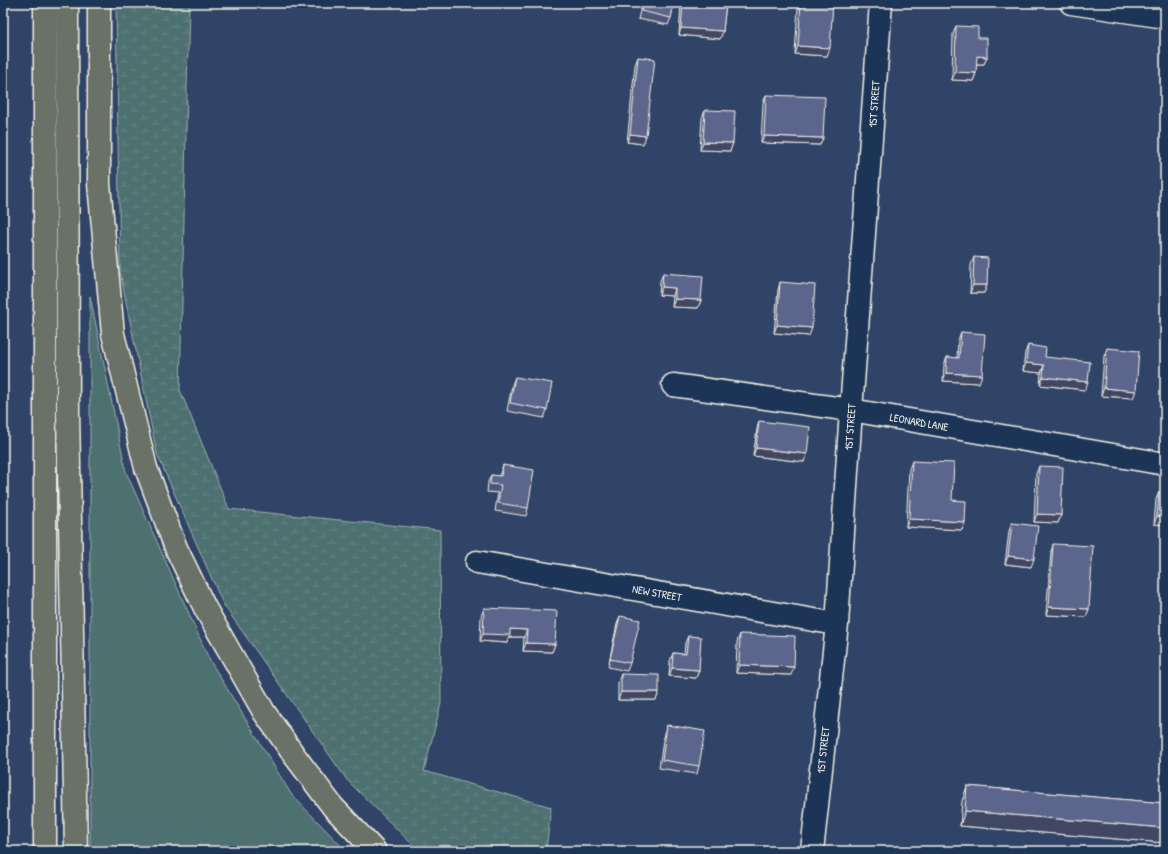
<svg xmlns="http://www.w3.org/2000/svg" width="1168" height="854" font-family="'Patrick Hand',sans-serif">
  <defs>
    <pattern id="wetland-marsh" width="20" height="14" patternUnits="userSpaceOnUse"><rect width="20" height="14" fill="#4d6f70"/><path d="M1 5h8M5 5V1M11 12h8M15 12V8" fill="none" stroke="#678484"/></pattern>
  </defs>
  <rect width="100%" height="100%" fill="#304467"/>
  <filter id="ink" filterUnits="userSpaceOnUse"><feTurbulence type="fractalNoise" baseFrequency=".025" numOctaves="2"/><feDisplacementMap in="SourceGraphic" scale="8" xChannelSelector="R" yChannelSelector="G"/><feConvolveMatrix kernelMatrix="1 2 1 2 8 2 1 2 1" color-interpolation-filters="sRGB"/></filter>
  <g filter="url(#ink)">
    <path fill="#4d6f70" stroke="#a0b0ac" d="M 90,296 L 126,472 L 209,659 L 291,794 L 346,851 L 90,851 Z"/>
    <path fill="url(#wetland-marsh)" stroke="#a0b0ac" d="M 116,3 L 189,3 L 180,390 L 229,509 L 440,530 L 441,703 L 424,771 L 551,807 L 546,851 L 419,851 L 347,780 L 223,604 L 157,454 L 120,272 Z"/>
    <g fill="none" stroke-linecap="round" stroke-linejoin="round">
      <g stroke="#f4f1e8" stroke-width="25">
        <g id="minor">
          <path d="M 1071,3 L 1165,17"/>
          <path d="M 673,385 L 851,410 L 1165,464"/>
          <path d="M 477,562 L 837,624"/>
          <path d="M 812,851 L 837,624 L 851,410 L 881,3"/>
        </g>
      </g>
      <g stroke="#f4f1e8" stroke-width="25">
        <g id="highway">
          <path d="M 67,3 L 68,412 L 76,851"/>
          <path d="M 99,3 L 99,184 L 113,334 L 146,468 L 176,548 L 205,608 L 264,712 L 294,755 L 333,807 L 375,851"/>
          <path d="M 45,851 L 45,3"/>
        </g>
      </g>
      <use href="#minor" stroke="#1d3557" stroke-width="22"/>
      <use href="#highway" stroke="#6a7166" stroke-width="22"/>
    </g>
    <g fill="#4e5879" stroke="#f4f1e8">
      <path d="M 642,3 L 674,3 L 671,18 L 668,25 L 638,19 Z"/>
      <path d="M 681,3 L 726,3 L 723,31 L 720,39 L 679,35 Z"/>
      <path d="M 799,3 L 833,3 L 827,56 L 795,54 L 798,7 Z"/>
      <path d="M 956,26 L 978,38 L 987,57 L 984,64 L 976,64 L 976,73 L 973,81 L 952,80 L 953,34 Z"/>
      <path d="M 638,57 L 643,144 L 627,142 L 635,65 Z"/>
      <path d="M 766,95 L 823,138 L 820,145 L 761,143 L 763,103 Z"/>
      <path d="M 705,110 L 733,143 L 730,151 L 700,150 L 702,118 Z"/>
      <path d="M 974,257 L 987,285 L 984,293 L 970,293 L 971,265 Z"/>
      <path d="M 663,273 L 701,300 L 698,308 L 672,307 L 673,296 L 659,295 L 660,281 Z"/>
      <path d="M 780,282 L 809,336 L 774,333 L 778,290 Z"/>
      <path d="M 961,332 L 979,383 L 943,381 L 944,365 L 947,357 L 957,358 L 958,340 Z"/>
      <path d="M 1028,345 L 1045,357 L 1085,390 L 1040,385 L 1041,373 L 1023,371 L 1025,353 Z"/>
      <path d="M 1107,348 L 1133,398 L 1101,396 L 1104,356 Z"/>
      <path d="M 515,377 L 547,410 L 544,418 L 507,411 L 512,385 Z"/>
      <path d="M 759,421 L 807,454 L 804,462 L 753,456 L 757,429 Z"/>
      <path d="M 912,461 L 952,500 L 965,522 L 962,530 L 906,527 L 909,469 Z"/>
      <path d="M 503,465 L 528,508 L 526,516 L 495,511 L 498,493 L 487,492 L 488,482 L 491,475 L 499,476 Z"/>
      <path d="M 1039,466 L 1061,515 L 1058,523 L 1034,522 L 1036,474 Z"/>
      <path d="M 1159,492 L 1165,525 L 1154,524 L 1156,499 Z"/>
      <path d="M 1012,523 L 1031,567 L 1005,564 L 1009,531 Z"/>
      <path d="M 1053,544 L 1089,609 L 1086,617 L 1046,615 L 1051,552 Z"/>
      <path d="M 484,608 L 555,644 L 552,652 L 523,651 L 524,637 L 509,637 L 507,643 L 480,641 L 481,616 Z"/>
      <path d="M 620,616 L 630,663 L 627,671 L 608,667 L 617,624 Z"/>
      <path d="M 740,634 L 791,675 L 736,673 L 737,642 Z"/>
      <path d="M 688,636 L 699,670 L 696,678 L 669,676 L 670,661 L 673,653 L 684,654 L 685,643 Z"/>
      <path d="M 621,674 L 659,692 L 656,700 L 618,700 L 618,682 Z"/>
      <path d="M 667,725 L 699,766 L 697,774 L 659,768 L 664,733 Z"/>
      <path d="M 967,786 L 1165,803 L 1165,843 L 960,826 L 962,801 Z"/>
    </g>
    <g fill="#404763" stroke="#f4f1e8">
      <path d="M 681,28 L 723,31 L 720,39 L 679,35 Z"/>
      <path d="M 798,46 L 830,48 L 827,56 L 795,54 Z"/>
      <path d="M 977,56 L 987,57 L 984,64 L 974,64 Z"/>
      <path d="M 955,72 L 976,73 L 973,81 L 952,80 Z"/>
      <path d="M 630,134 L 646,136 L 643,144 L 627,142 Z"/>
      <path d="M 764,136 L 823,138 L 820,145 L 761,143 Z"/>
      <path d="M 703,142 L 733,143 L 730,151 L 700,150 Z"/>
      <path d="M 973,285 L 987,285 L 984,293 L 970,293 Z"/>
      <path d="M 662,287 L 675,288 L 673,296 L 659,295 Z"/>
      <path d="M 675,299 L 701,300 L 698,308 L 672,307 Z"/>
      <path d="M 777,325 L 812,328 L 809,336 L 774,333 Z"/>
      <path d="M 1026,363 L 1044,365 L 1041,373 L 1023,371 Z"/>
      <path d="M 946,373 L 982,375 L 979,383 L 943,381 Z"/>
      <path d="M 1043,377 L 1088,382 L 1085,390 L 1040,385 Z"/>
      <path d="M 1104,388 L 1136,391 L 1133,398 L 1101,396 Z"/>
      <path d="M 756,448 L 807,454 L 804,462 L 753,456 Z"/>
      <path d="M 1037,514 L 1061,515 L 1058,523 L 1034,522 Z"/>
      <path d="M 1157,516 L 1165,517 L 1165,525 L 1154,524 Z"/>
      <path d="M 909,519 L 965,522 L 962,530 L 906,527 Z"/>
      <path d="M 1008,556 L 1034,559 L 1031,567 L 1005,564 Z"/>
      <path d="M 1049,607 L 1089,609 L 1086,617 L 1046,615 Z"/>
      <path d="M 510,629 L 527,630 L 524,637 L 509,637 L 507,643 L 480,641 L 483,634 Z"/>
      <path d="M 526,643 L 555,644 L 552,652 L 523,651 Z"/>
      <path d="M 739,665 L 794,667 L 791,675 L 736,673 Z"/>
      <path d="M 672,668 L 699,670 L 696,678 L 669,676 Z"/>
      <path d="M 621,692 L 659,692 L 656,700 L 618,700 Z"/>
      <path d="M 965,811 L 1165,828 L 1165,843 L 960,826 Z"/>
    </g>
    <g fill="#5b668d" stroke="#f4f1e8">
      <path d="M 643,3 L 674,3 L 671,18 L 641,11 Z"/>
      <path d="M 683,3 L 726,3 L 723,31 L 681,28 Z"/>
      <path d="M 801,3 L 833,3 L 830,48 L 798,46 Z"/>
      <path d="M 956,26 L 978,27 L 978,38 L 987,38 L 987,57 L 977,56 L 976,73 L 955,72 Z"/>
      <path d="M 638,57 L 655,59 L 646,136 L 630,134 Z"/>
      <path d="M 766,95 L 825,97 L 823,138 L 764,136 Z"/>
      <path d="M 705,110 L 735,111 L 733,143 L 703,142 Z"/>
      <path d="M 974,257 L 988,258 L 987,285 L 973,285 Z"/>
      <path d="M 663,273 L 703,276 L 701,300 L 675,299 L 675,288 L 662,287 Z"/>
      <path d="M 780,282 L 815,285 L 812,328 L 777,325 Z"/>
      <path d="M 961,332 L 985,334 L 982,375 L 946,373 L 947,357 L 959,358 Z"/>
      <path d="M 1028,345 L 1046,348 L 1045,357 L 1090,362 L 1088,382 L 1043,377 L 1044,365 L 1026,363 Z"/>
      <path d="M 1107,348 L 1139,351 L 1136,391 L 1104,388 Z"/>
      <path d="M 515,377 L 552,383 L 547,410 L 510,403 Z"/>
      <path d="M 759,421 L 810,427 L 807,454 L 756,448 Z"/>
      <path d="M 912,461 L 954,463 L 952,500 L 966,501 L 965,522 L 909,519 Z"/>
      <path d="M 503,465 L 534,470 L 528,508 L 498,503 L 501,485 L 490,484 L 491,475 L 501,476 Z"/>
      <path d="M 1039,466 L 1063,467 L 1061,515 L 1037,514 Z"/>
      <path d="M 1159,492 L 1165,492 L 1165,517 L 1157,516 Z"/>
      <path d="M 1012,523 L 1038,526 L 1034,559 L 1008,556 Z"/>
      <path d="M 1053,544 L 1093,546 L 1089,609 L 1049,607 Z"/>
      <path d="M 484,608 L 557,611 L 555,644 L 526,643 L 527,630 L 510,629 L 510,635 L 483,634 Z"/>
      <path d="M 620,616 L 640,620 L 630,663 L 610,659 Z"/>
      <path d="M 740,634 L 795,636 L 794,667 L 739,665 Z"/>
      <path d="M 688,636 L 701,637 L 699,670 L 672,668 L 673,653 L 686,654 Z"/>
      <path d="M 621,674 L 659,675 L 659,692 L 621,692 Z"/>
      <path d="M 667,725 L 705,731 L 699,766 L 662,760 Z"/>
      <path d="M 967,786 L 1165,803 L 1165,828 L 965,811 Z"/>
    </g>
  </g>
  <g text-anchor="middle" stroke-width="3.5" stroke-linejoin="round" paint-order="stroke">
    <g font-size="11" fill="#f4f1e8" stroke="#1d3557">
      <text transform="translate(874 104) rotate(-86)" y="4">1ST STREET</text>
      <text transform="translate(919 422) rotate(10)" y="4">LEONARD LANE</text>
      <text transform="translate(850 427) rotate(-86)" y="4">1ST STREET</text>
      <text transform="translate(657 593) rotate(10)" y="4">NEW STREET</text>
      <text transform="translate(823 750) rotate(-84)" y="4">1ST STREET</text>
    </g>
  </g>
  <rect width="1168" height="854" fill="none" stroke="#1d3557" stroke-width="16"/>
  <rect x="8" y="8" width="1152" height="838" fill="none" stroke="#f4f1e8" stroke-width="1.5" filter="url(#ink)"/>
</svg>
